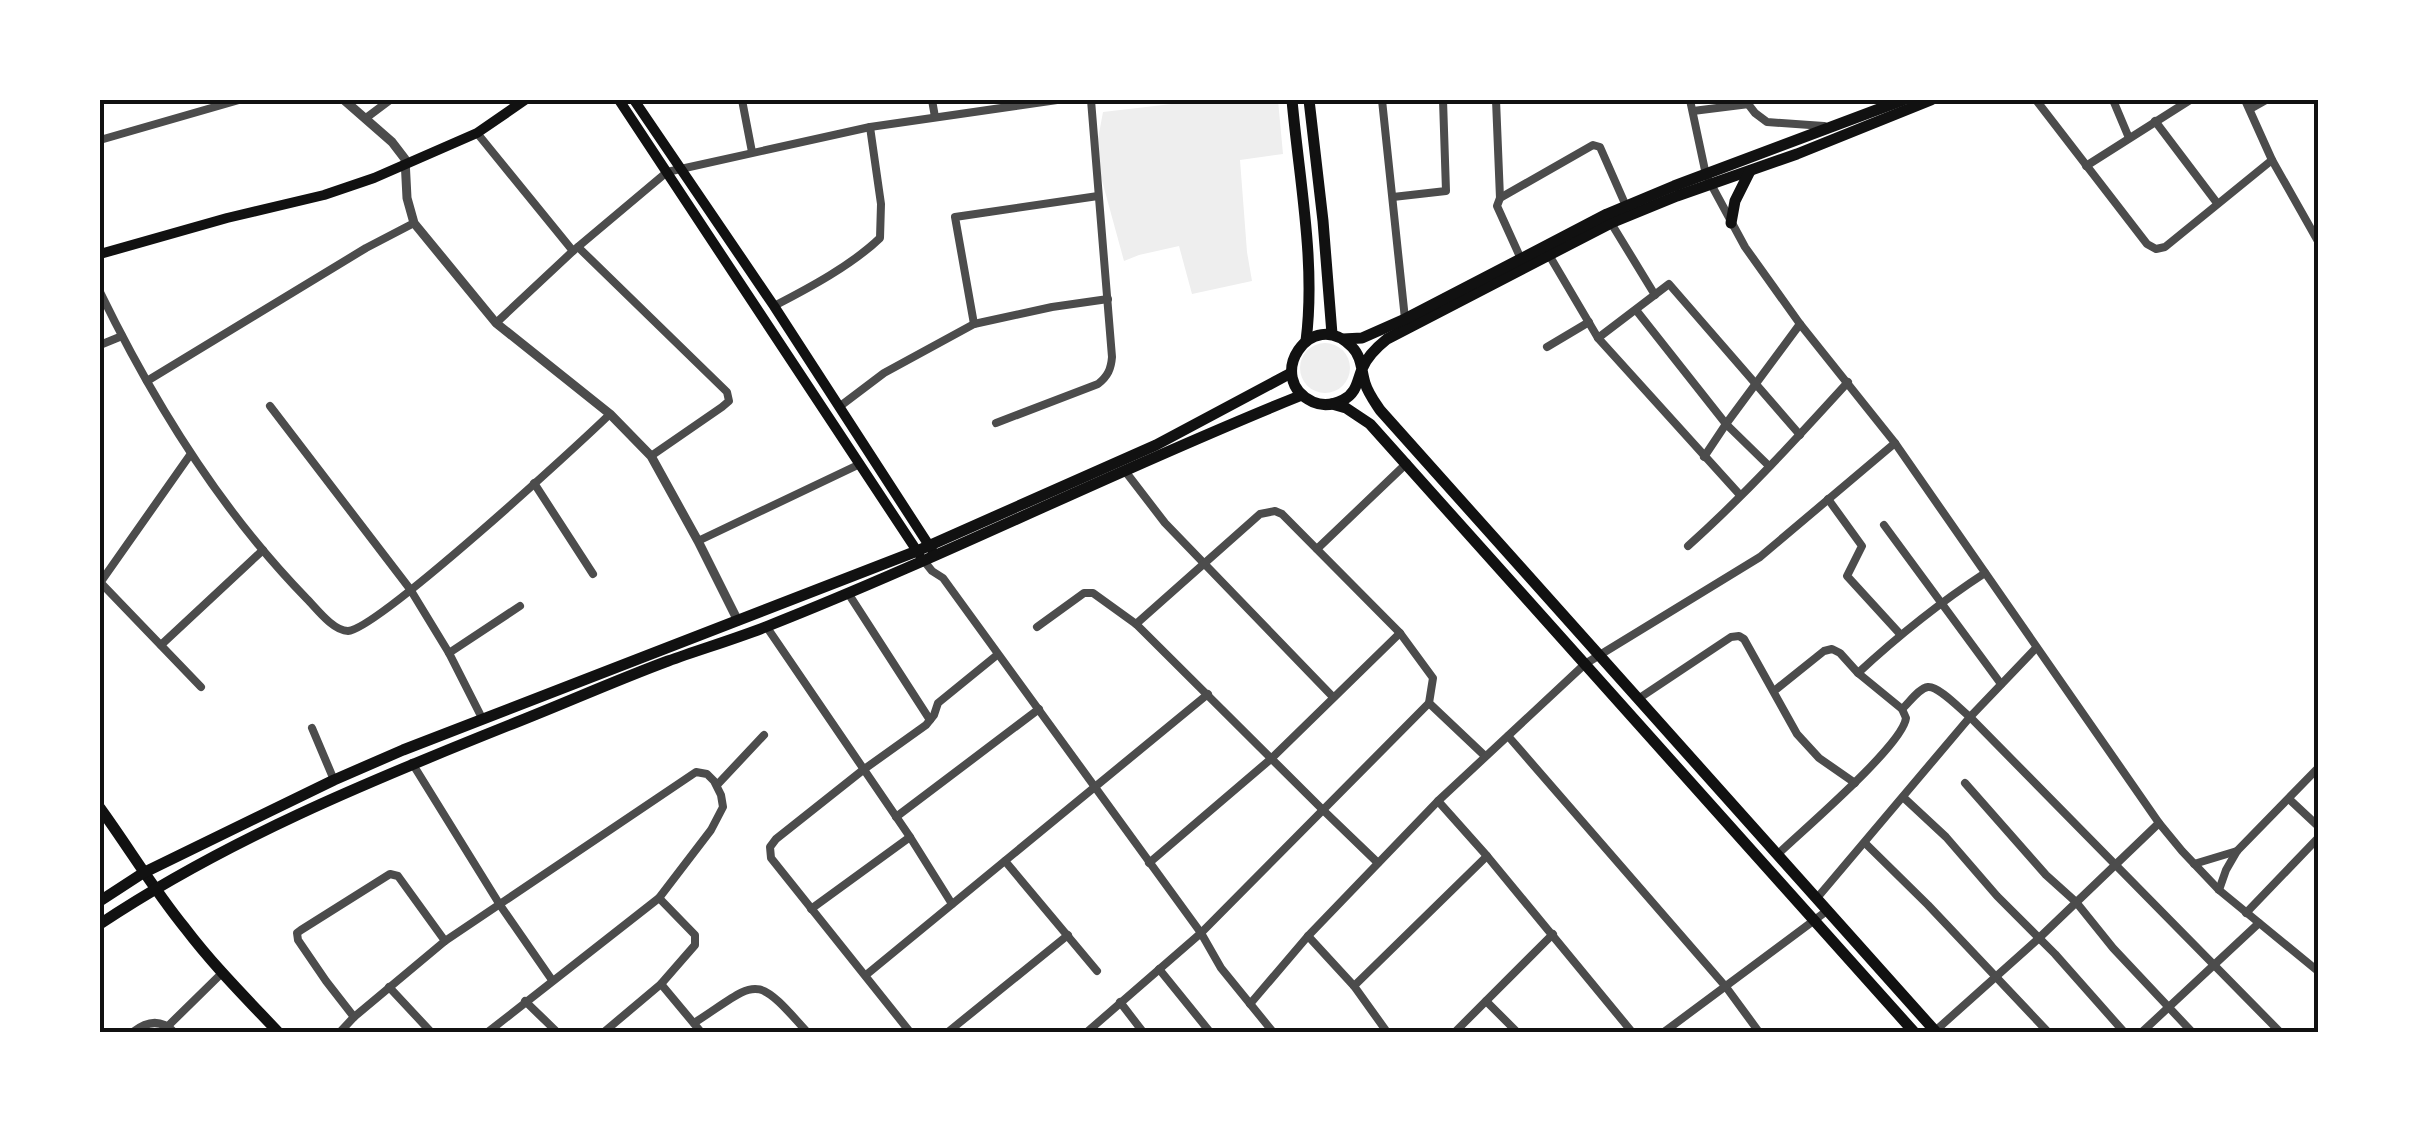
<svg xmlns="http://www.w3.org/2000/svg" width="2419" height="1132" font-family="Mulish,sans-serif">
  <rect width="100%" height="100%" fill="#fff"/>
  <g fill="#eee">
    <path d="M 1206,100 L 1278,100 L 1283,154 L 1240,160 L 1247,252 L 1252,281 L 1192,294 L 1179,246 L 1139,255 L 1124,261 L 1095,155 L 1103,112 Z"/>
    <circle cx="1325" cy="368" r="25"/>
  </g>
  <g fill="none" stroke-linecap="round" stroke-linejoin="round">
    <g stroke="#4c4c4c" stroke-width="8">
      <path d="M 742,100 L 752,152"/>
      <path d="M 932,100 L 935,117"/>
      <path d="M 1382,100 L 1405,319"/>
      <path d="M 1496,100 L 1500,198"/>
      <path d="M 1690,100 L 1706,175 L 1745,247 L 1800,324 L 1895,443 L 2159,823 L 2182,851 L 2219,890 L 2319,972"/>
      <path d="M 1745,100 L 1755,113 L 1767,122 L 1824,126"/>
      <path d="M 2036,100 L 2147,244 L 2156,249 L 2165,247 L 2272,160"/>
      <path d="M 2113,100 L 2129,138"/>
      <path d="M 2245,100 L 2272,160 L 2319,243"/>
      <path d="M 2250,109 L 2266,100"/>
      <path d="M 1693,111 L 1749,104"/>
      <path d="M 366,118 L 390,100"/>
      <path d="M 2155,121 L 2217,203"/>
      <path d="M 477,133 L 573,251"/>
      <path d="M 100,140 L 239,100"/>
      <path d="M 2086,166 L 2190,100"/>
      <path d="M 1393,197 L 1446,191 L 1443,100"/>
      <path d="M 1611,223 L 1655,295"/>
      <path d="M 578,247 L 727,392 L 729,401 L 722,407 L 651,456"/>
      <path d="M 1549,255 L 1598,338 L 1740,495"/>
      <path d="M 1521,259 L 1497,206 L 1500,198 L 1593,145 L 1600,147 L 1626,206"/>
      <path d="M 100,292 C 154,403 220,510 307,599 C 316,608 333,631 348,631 C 378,629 577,446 610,414"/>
      <path d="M 774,306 C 809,288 852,265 880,238 L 881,204 L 870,127"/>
      <path d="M 1636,310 L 1726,424 L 1769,466"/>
      <path d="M 496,323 L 573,251 L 667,172 L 870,127 L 1057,100"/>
      <path d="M 974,324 L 955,217 L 1098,196"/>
      <path d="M 1598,338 L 1669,284 L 1800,435"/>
      <path d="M 100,345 L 122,336"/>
      <path d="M 1547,347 L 1589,322"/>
      <path d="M 147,381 L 366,248 L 414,223"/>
      <path d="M 270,406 L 410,589 L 449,653 L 483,720"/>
      <path d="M 839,407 L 884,373 L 974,324 L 1052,307 L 1108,299"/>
      <path d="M 996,423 L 1098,384 C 1108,376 1111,369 1112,357 L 1091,100"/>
      <path d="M 1704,457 L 1726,424 L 1800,324"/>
      <path d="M 1125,471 L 1165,523 L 1333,697"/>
      <path d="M 534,483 L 593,574"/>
      <path d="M 1828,499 L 1862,546 L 1847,576 L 1900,634"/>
      <path d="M 1884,525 L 2001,684"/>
      <path d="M 698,541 L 860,464"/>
      <path d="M 1688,546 C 1745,495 1797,438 1848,382"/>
      <path d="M 1317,549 L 1407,463"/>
      <path d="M 924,561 L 932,571 L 943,578 L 1201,933 L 1221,968 L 1273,1032"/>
      <path d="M 100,582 L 201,687"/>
      <path d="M 100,583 L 190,455"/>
      <path d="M 848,593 L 930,720"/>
      <path d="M 1136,624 L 1260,514 L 1275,511 L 1282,514 L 1400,633 L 1433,678 L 1429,703 L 1485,756"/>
      <path d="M 766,626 L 910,837 L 952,904"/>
      <path d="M 1037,627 L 1084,593 L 1093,593 L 1136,624 L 1323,810 L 1378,863"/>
      <path d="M 161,645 L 263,550"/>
      <path d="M 449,653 L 520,606"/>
      <path d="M 1858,673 C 1898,636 1939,603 1985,573"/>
      <path d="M 1774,691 L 1824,651 L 1832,649 L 1840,653 L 1858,673 L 1902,709 L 1906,718 C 1903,745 1802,831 1778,854"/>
      <path d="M 1638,699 L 1731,637 L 1739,636 L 1744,639 L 1797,734 L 1819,758 L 1855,783"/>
      <path d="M 1902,709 C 1909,703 1919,688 1928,687 C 1939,686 1961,710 1970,717 L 2280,1032"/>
      <path d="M 312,728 L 334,780"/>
      <path d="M 1508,736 L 1726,987 L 1759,1032"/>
      <path d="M 412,763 L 500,905 L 552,980"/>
      <path d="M 1965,783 L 2046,875 L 2076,902 L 2113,948 L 2192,1032"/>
      <path d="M 717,785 L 764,735"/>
      <path d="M 1903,797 L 1946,837 L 1997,896 L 2055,954 L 2124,1032"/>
      <path d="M 2289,799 L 2319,827"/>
      <path d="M 1438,801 L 1487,856 L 1632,1032"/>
      <path d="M 896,817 L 1039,709"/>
      <path d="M 1865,843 L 1928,905 L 2048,1032"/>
      <path d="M 1005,861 L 1097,971"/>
      <path d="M 1149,863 L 1272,758 L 1400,633"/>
      <path d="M 2194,864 L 2237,851"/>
      <path d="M 2219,890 L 2226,870 L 2237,851 L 2319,767"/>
      <path d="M 1817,898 L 1970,717 L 2036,648"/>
      <path d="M 811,909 L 910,837"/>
      <path d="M 2246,913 L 2319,837"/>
      <path d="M 1308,936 L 1354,986 L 1387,1032"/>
      <path d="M 1159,969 L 1210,1032"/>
      <path d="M 866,975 L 1208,694"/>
      <path d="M 661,984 L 701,1032"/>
      <path d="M 1354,986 L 1487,856"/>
      <path d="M 389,987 L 431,1032"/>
      <path d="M 525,1001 L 557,1032"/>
      <path d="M 1486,1001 L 1517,1032"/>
      <path d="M 1120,1002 L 1143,1032"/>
      <path d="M 1250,1004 L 1308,936 L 1438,801 L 1585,664 L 1760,557 L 1895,443"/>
      <path d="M 354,1017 L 326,981 L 298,940 L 297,933 L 301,930 L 390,874 L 398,876 L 445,941"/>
      <path d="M 694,1023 C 759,981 753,971 807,1032"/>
      <path d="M 168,1026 L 222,973"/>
      <path d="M 133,1032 C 147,1021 161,1019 174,1032"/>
      <path d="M 340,1032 L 354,1017 L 445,941 L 696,772 L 707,774 L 714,781 L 721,795 L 723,807 L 711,830 L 659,898 L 488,1032"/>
      <path d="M 604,1032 L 661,984 L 695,945 L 695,935 L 659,898"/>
      <path d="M 910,1032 L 771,858 L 770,847 L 776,839 L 863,770 L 926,725 L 934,715 L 938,703 L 997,655"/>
      <path d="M 948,1032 L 1068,935"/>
      <path d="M 1087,1032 L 1201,933 L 1429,703"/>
      <path d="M 1455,1032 L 1553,934"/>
      <path d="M 1664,1032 L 1828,910"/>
      <path d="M 1934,1032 L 2038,939 L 2159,823"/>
      <path d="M 2142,1032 L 2259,923"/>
    </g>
    <path stroke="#4c4c4c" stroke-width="9" d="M 344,100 L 392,142 L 405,159 L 407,198 L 414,223 L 496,323 L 610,414 L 651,456 L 698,541 L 738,621"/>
    <g stroke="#111" stroke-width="10">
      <path d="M 619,100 L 919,554"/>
      <path d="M 634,100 L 774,306 L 932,550"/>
      <path d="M 100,254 L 227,218 L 324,195 L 374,178 L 477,133 L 525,100"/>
    </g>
    <g stroke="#111" stroke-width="11">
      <path d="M 1292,100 C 1299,179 1316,262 1306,341"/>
      <path d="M 1309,100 L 1323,221 L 1332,334"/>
      <path d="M 1931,100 L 1797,154 L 1677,196 L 1611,223 L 1387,339 C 1377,347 1367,356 1362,369 C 1357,381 1357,393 1343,400 C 1333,405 1322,406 1313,402 C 1263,379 1311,305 1352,347 C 1362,357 1361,370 1365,383 C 1368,393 1374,401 1380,410 L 1936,1032"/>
      <path d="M 1731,223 L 1735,201 L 1750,171"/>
      <path d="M 1343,339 L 1362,338 L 1405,319 L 1607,214 L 1674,186 L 1903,100"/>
      <path d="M 1332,404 L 1346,408 L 1370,424 L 1914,1032"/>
      <path d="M 100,808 C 129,848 154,890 185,928 C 213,965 246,998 278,1032"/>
      <path d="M 100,901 L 143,873 L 334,780 L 403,750 L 917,551 L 1156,445 L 1291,373"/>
      <path d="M 100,924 C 226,840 367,782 507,726 C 561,705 614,681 668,661 C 701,649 735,639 768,626 C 948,555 1122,467 1302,395"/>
    </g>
  </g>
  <rect width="2419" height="1132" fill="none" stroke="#ffffff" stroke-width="205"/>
  <rect x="102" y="102" width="2214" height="928" fill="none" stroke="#111" stroke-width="4"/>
</svg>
